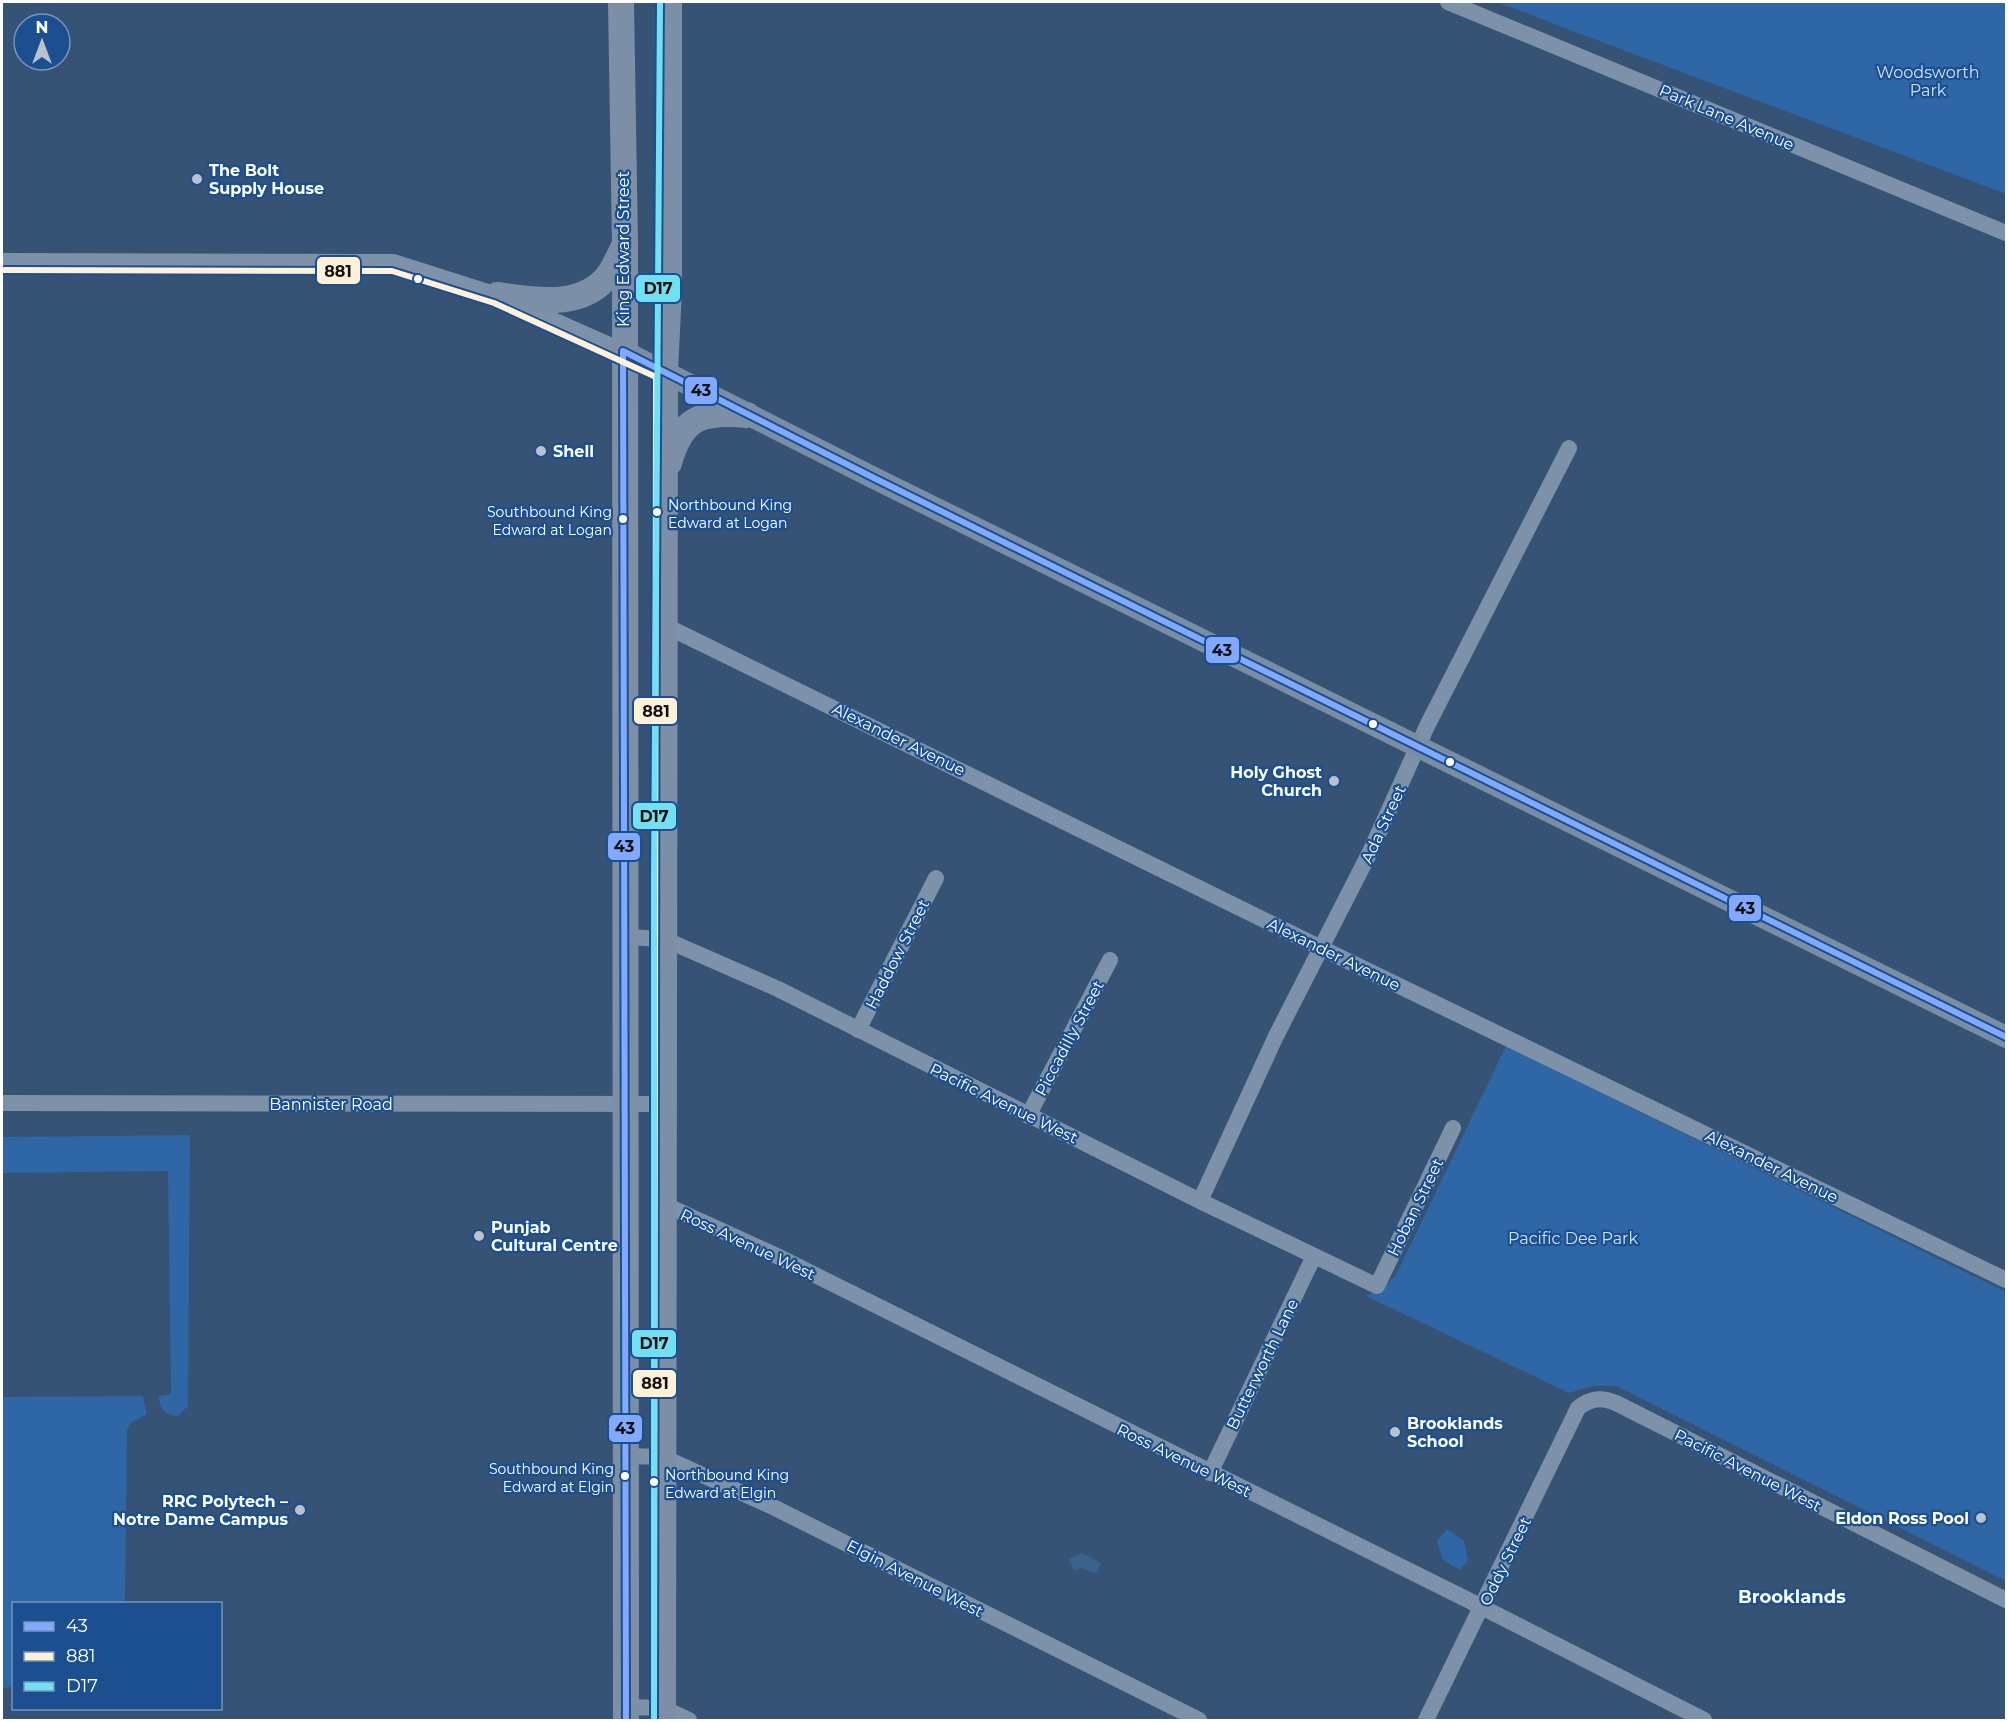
<svg xmlns="http://www.w3.org/2000/svg" width="2008" height="1722" font-family="Montserrat,sans-serif">
  <rect width="100%" height="100%" fill="#365274"/>
  <g fill="#2f66a5">
    <path d="M 1497,2 L 2006,2 L 2006,194 L 1565,28 Z"/>
    <path d="M 1506,1046 L 2006,1292 L 2006,1581 L 1616,1386 L 1593,1386 L 1569,1393 L 1366,1296 L 1381,1289 L 1396,1275 Z"/>
    <path d="M 190,1135 L 188,1406 L 178,1416 C 163,1415 161,1409 158,1396 L 171,1394 L 168,1171 L 2,1173 L 2,1137 Z"/>
    <path d="M 143,1396 L 147,1414 L 131,1423 L 127,1430 L 125,1603 L 14,1604 L 13,1687 L 2,1688 L 2,1397 Z"/>
    <path d="M 1447,1529 L 1464,1541 L 1468,1560 L 1460,1570 L 1443,1560 L 1437,1541 Z"/>
  </g>
  <path fill="#3b618d" d="M 1082,1553 L 1101,1563 L 1096,1574 L 1081,1568 L 1074,1571 L 1069,1559 Z"/>
  <g fill="none" stroke-linecap="round" stroke-linejoin="round">
    <g stroke="#7d92a8" stroke-width="16">
      <path d="M 1448,2 L 2006,233"/>
      <path d="M 2,261 L 393,262 L 497,295 L 623,351"/>
      <path d="M 664,625 L 1321,948 L 2006,1280"/>
      <path d="M 626,937 L 664,939 L 778,989 L 1200,1201 L 1377,1286 L 1453,1128"/>
      <path d="M 858,1030 L 936,878"/>
      <path d="M 2,1103 L 661,1104"/>
      <path d="M 1028,1116 L 1110,960"/>
      <path d="M 1200,1201 L 1276,1036 L 1370,852 L 1427,726 L 1569,448"/>
      <path d="M 661,1203 L 775,1255 L 1466,1599 L 1704,1720"/>
      <path d="M 626,1456 L 663,1457 L 775,1508 L 1199,1720"/>
      <path d="M 1210,1473 L 1314,1256"/>
      <path d="M 626,1707 L 663,1708 L 689,1720"/>
      <path d="M 1426,1720 L 1578,1408 C 1591,1398 1601,1397 1616,1403 L 2006,1600"/>
    </g>
    <path stroke="#798da4" stroke-width="22" d="M 623,351 L 874,478 L 2006,1037"/>
    <g stroke="#7d8ea7" stroke-width="26">
      <path d="M 621,2 L 625,245 L 626,1720"/>
      <path d="M 497,295 C 535,300 584,310 610,273 C 615,265 619,256 623,248"/>
      <path d="M 669,463 C 682,417 701,411 747,415"/>
      <path d="M 663,1720 C 660,1271 663,821 665,371 L 669,289 L 669,2"/>
    </g>
    <g stroke="#1b4f8f" stroke-width="10">
      <path id="bus-1" d="M 626,1720 L 623,351 L 874,478 L 2006,1037"/>
    </g>
    <g stroke="#1b4f8f" stroke-width="10">
      <path id="bus-2" d="M 2,270 L 392,271 L 494,303 L 656,377 L 654,1720"/>
    </g>
    <g stroke="#1b4f8f" stroke-width="10">
      <path id="bus-3" d="M 654,1720 L 654,877 L 660,2"/>
    </g>
    <use href="#bus-1" stroke="#80a9ff" stroke-width="6"/>
    <use href="#bus-2" stroke="#fff0d8" stroke-width="6"/>
    <use href="#bus-3" stroke="#73dff2" stroke-width="6"/>
  </g>
  <g fill="#b9c2ce" stroke="#1b4f8f" stroke-width="2">
    <circle cx="197" cy="179" r="6"/>
    <circle cx="541" cy="451" r="6"/>
    <circle cx="1334" cy="781" r="6"/>
    <circle cx="479" cy="1236" r="6"/>
    <circle cx="1395" cy="1432" r="6"/>
    <circle cx="300" cy="1510" r="6"/>
    <circle cx="1981" cy="1518" r="6"/>
  </g>
  <g fill="#fff" stroke="#1b4f8f" stroke-width="2">
    <circle cx="418" cy="279" r="5"/>
    <circle cx="657" cy="512" r="5"/>
    <circle cx="623" cy="519" r="5"/>
    <circle cx="1373" cy="724" r="5"/>
    <circle cx="1450" cy="762" r="5"/>
    <circle cx="625" cy="1476" r="5"/>
    <circle cx="654" cy="1482" r="5"/>
  </g>
  <g text-anchor="middle" stroke-width="4.5" stroke-linejoin="round" paint-order="stroke">
    <g font-size="14" fill="#fff" stroke="#1b4f8f" text-anchor="start">
      <text x="668" y="510">Northbound King<tspan x="668" dy="18">Edward at Logan</tspan></text>
      <text x="612" y="517" text-anchor="end">Southbound King<tspan x="612" dy="18">Edward at Logan</tspan></text>
      <text x="614" y="1474" text-anchor="end">Southbound King<tspan x="614" dy="18">Edward at Elgin</tspan></text>
      <text x="665" y="1480">Northbound King<tspan x="665" dy="18">Edward at Elgin</tspan></text>
    </g>
    <g font-size="16" fill="#cfe3fa" stroke="#1b4f8f">
      <text x="1928" y="78">Woodsworth<tspan x="1928" dy="18">Park</tspan></text>
      <text x="1573" y="1244">Pacific Dee Park</text>
    </g>
    <g font-size="16" fill="#fff" stroke="#1b4f8f">
      <text transform="translate(1727 117) rotate(23)" y="6">Park Lane Avenue</text>
      <text transform="translate(623 249) rotate(-90)" y="6">King Edward Street</text>
      <text transform="translate(899 739) rotate(26)" y="6">Alexander Avenue</text>
      <text transform="translate(1383 824) rotate(-65)" y="6">Ada Street</text>
      <text transform="translate(897 954) rotate(-63)" y="6">Haddow Street</text>
      <text transform="translate(1334 954) rotate(26)" y="6">Alexander Avenue</text>
      <text transform="translate(1069 1038) rotate(-62)" y="6">Piccadilly Street</text>
      <text transform="translate(1004 1103) rotate(26)" y="6">Pacific Avenue West</text>
      <text x="331" y="1110">Bannister Road</text>
      <text transform="translate(1772 1166) rotate(26)" y="6">Alexander Avenue</text>
      <text transform="translate(1415 1207) rotate(-64)" y="6">Hoban Street</text>
      <text transform="translate(748 1244) rotate(25)" y="6">Ross Avenue West</text>
      <text transform="translate(1262 1364) rotate(-64)" y="6">Butterworth Lane</text>
      <text transform="translate(1184 1460) rotate(26)" y="6">Ross Avenue West</text>
      <text transform="translate(1748 1470) rotate(27)" y="6">Pacific Avenue West</text>
      <text transform="translate(1505 1561) rotate(-64)" y="6">Oddy Street</text>
      <text transform="translate(915 1578) rotate(27)" y="6">Elgin Avenue West</text>
    </g>
    <g font-size="16" font-weight="bold" fill="#fff" stroke="#1b4f8f" text-anchor="start">
      <text x="209" y="176">The Bolt<tspan x="209" dy="18">Supply House</tspan></text>
      <text x="553" y="457">Shell</text>
      <text x="1322" y="778" text-anchor="end">Holy Ghost<tspan x="1322" dy="18">Church</tspan></text>
      <text x="491" y="1233">Punjab<tspan x="491" dy="18">Cultural Centre</tspan></text>
      <text x="1407" y="1429">Brooklands<tspan x="1407" dy="18">School</tspan></text>
      <text x="288" y="1507" text-anchor="end">RRC Polytech –<tspan x="288" dy="18">Notre Dame Campus</tspan></text>
      <text x="1969" y="1524" text-anchor="end">Eldon Ross Pool</text>
    </g>
    <g font-size="18" font-weight="bold" fill="#fff" stroke="#1b4f8f">
      <text x="1792" y="1603">Brooklands</text>
    </g>
  </g>
  <g stroke="#1b4f8f" stroke-width="2">
    <rect x="316" y="256" width="45" height="29" rx="6" fill="#fff0d8"/>
    <rect x="635" y="274" width="46" height="29" rx="6" fill="#73dff2"/>
    <rect x="684" y="376" width="34" height="29" rx="6" fill="#80a9ff"/>
    <rect x="1205" y="636" width="35" height="28" rx="6" fill="#80a9ff"/>
    <rect x="633" y="697" width="45" height="28" rx="6" fill="#fff0d8"/>
    <rect x="632" y="802" width="45" height="28" rx="6" fill="#73dff2"/>
    <rect x="607" y="832" width="34" height="29" rx="6" fill="#80a9ff"/>
    <rect x="1728" y="894" width="34" height="28" rx="6" fill="#80a9ff"/>
    <rect x="631" y="1329" width="46" height="29" rx="6" fill="#73dff2"/>
    <rect x="632" y="1369" width="45" height="29" rx="6" fill="#fff0d8"/>
    <rect x="608" y="1414" width="35" height="29" rx="6" fill="#80a9ff"/>
  </g>
  <g font-size="16" text-anchor="middle" font-weight="bold" fill="#111">
    <text x="338" y="277">881</text>
    <text x="658" y="294">D17</text>
    <text x="701" y="396">43</text>
    <text x="1222" y="656">43</text>
    <text x="656" y="717">881</text>
    <text x="654" y="822">D17</text>
    <text x="624" y="852">43</text>
    <text x="1745" y="914">43</text>
    <text x="654" y="1349">D17</text>
    <text x="655" y="1389">881</text>
    <text x="625" y="1434">43</text>
  </g>
  <rect width="2008" height="1722" fill="none" stroke="#ffffff" stroke-width="6"/>
  <rect x="12" y="1602" width="210" height="108" fill="#1b4f8f" stroke="#7695bc" stroke-width="1.5"/>
  <rect x="24" y="1622" width="30" height="9" fill="#80a9ff" stroke="#7695bc" stroke-width="1.5"/>
  <text x="66" y="1632" font-size="18" fill="#ffffff">43</text>
  <rect x="24" y="1652" width="30" height="9" fill="#fff0d8" stroke="#7695bc" stroke-width="1.5"/>
  <text x="66" y="1662" font-size="18" fill="#ffffff">881</text>
  <rect x="24" y="1682" width="30" height="9" fill="#73dff2" stroke="#7695bc" stroke-width="1.5"/>
  <text x="66" y="1692" font-size="18" fill="#ffffff">D17</text>
  <g transform="translate(42 42)"><circle r="28" fill="#1b4f8f" stroke="#7695bc" stroke-width="1.5"/>
  <path d="M0-4.5L10 22L0 15L-10 22Z" fill="#b9c2ce"/>
  <text y="-9" font-size="16" font-weight="bold" text-anchor="middle" fill="#ffffff">N</text>
  </g>
</svg>
